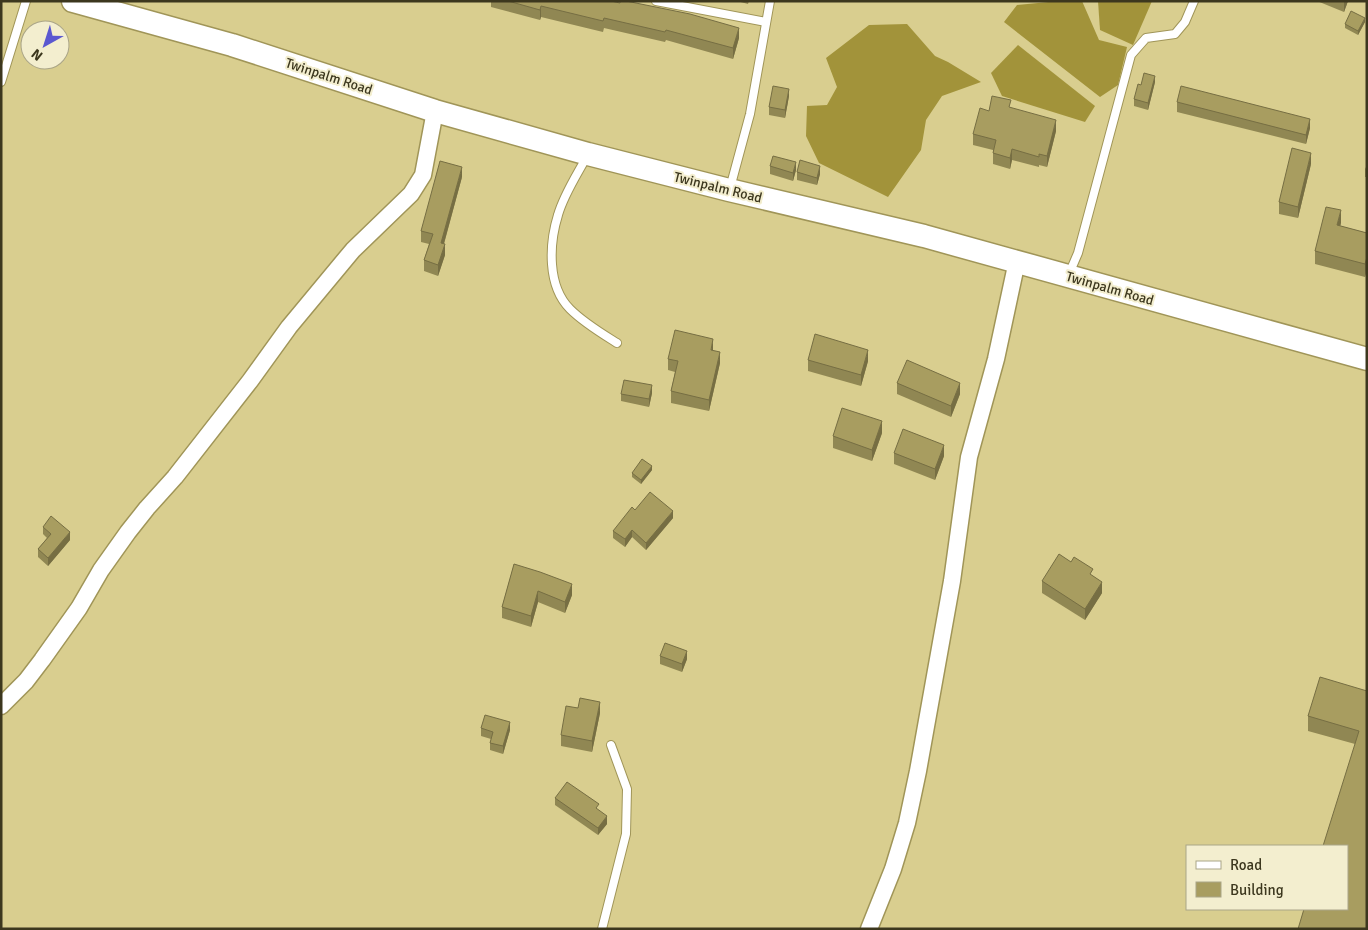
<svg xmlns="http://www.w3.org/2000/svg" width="1368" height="930" font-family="Signika,sans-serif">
  <rect width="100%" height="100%" fill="#d9ce8f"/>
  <g fill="#a2933a">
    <path d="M 1059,1 L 1082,1 L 1099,40 L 1127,47 L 1118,85 L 1100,97 L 1004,22 L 1017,5 Z"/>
    <path d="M 1098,1 L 1152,1 L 1133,45 L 1100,30 Z"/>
    <path d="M 907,24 L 935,56 L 948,62 L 981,82 L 942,96 L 926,120 L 921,150 L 888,197 L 819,163 L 806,136 L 807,106 L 827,105 L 837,87 L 826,58 L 869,25 Z"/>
    <path d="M 1018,45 L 1095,106 L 1085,122 L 1002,96 L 991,73 Z"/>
  </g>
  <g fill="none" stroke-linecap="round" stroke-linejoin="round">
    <g stroke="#a09558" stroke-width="10">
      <g id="service">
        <path d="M 656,1 L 766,22"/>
        <path d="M 1,82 L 26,1"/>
        <path d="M 587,156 C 577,175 564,194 558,215 C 549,244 547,286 570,309 C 584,323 601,333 617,343"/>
        <path d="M 730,188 L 750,114 L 770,1"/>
        <path d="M 1069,274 L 1078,253 L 1131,55 L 1146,38 L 1175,34 L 1185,22 L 1194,1"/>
        <path d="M 602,929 L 626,834 L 627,789 L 611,745"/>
      </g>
    </g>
    <g stroke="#a09558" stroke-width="19">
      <g id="minor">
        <path d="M 1,706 L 26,681 L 42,660 L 79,608 L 101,570 L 128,532 L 147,508 L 175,477 L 250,381 L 289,327 L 353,250 L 411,194 L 423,175 L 435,111"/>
        <path d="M 869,929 L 893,869 L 907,823 L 918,771 L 952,581 L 969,457 L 996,359 L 1017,261"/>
      </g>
    </g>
    <g stroke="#a09558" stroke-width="25">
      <path id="secondary" d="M 73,1 L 232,45 L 435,111 L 588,154 L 729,190 L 924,236 L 1367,359"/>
    </g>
    <use href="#service" stroke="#fff" stroke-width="8"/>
    <use href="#minor" stroke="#fff" stroke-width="16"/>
    <use href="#secondary" stroke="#fff" stroke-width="22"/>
  </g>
  <g fill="#908753">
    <path d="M 491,1 L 611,1 L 739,38 L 733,59 L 666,40 L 665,42 L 604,28 L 603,32 L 541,17 L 540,20 L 491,7 Z"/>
    <path d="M 737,1 L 749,1 L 748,4 Z"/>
    <path d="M 1317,1 L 1348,1 L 1344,12 Z"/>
    <path d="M 1365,22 L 1358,35 L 1345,28 L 1345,24 Z"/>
    <path d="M 1155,82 L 1148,110 L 1134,106 L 1134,99 L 1141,85 Z"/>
    <path d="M 789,96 L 785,118 L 769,115 L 769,107 Z"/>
    <path d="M 1177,102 L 1310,128 L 1306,144 L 1177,112 Z"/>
    <path d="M 1011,108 L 1056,131 L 1047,167 L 1039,165 L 1039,167 L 1012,160 L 1010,169 L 993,164 L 993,150 L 973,145 L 973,134 L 989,111 Z"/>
    <path d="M 1311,164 L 1298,218 L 1279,214 L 1279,202 Z"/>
    <path d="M 1367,165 L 1367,177 L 1365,177 L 1365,169 Z"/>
    <path d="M 770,166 L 796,170 L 793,181 L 770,174 Z"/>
    <path d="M 797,172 L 820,174 L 817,185 L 797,180 Z"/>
    <path d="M 462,177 L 444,244 L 445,255 L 438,276 L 424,271 L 424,260 L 429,244 L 421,242 L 421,231 Z"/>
    <path d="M 1341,223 L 1340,226 L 1367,233 L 1367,270 L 1365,277 L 1315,264 L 1315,251 Z"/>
    <path d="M 713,350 L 720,363 L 709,411 L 671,403 L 671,391 L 675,372 L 668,370 L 668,359 Z"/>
    <path d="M 808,360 L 868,361 L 861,386 L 808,371 Z"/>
    <path d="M 897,383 L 960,394 L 951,417 L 897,394 Z"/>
    <path d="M 652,393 L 649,407 L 621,401 L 621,394 Z"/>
    <path d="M 882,433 L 872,461 L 833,448 L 833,436 Z"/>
    <path d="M 894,453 L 944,456 L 935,480 L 894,464 Z"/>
    <path d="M 652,470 L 641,484 L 632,477 L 632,473 Z"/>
    <path d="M 635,510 L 673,518 L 646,550 L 632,537 L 625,547 L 613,538 L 613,531 Z"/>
    <path d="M 43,527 L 70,540 L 48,566 L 38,557 L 38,549 L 47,538 L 43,534 Z"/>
    <path d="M 514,564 L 572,595 L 565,613 L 538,602 L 531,627 L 502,618 L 502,607 Z"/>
    <path d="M 1093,576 L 1102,593 L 1085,620 L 1042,593 L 1042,581 Z"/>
    <path d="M 660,656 L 687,659 L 682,672 L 660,664 Z"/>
    <path d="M 1367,691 L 1367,929 L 1355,744 L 1308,731 L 1308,716 Z"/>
    <path d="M 600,713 L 592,752 L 561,746 L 561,735 Z"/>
    <path d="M 481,728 L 510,730 L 503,754 L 490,750 L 490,743 L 491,739 L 481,736 Z"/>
    <path d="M 555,798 L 607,824 L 598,835 L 555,805 Z"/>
  </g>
  <g fill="#766e43">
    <path d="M 1344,1 L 1348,1 L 1344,12 Z"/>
    <path d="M 541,6 L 541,17 L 540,20 L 540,10 Z"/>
    <path d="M 1365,18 L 1365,22 L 1358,35 L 1358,31 Z"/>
    <path d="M 739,28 L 739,38 L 733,59 L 733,48 Z"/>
    <path d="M 1155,76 L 1155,82 L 1148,110 L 1148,103 Z"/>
    <path d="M 789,89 L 789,96 L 785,118 L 785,110 Z"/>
    <path d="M 1310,119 L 1310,128 L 1306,144 L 1306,135 Z"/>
    <path d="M 1056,120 L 1056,131 L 1047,167 L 1047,156 Z"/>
    <path d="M 1012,149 L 1012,160 L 1010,169 L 1010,158 Z"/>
    <path d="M 1311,153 L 1311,164 L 1298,218 L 1298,207 Z"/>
    <path d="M 796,162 L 796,170 L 793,181 L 793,173 Z"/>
    <path d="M 820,166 L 820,174 L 817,185 L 817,178 Z"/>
    <path d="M 462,167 L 462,177 L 441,254 L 441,243 Z"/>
    <path d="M 1341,210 L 1341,223 L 1337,238 L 1337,225 Z"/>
    <path d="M 445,244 L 445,255 L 438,276 L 438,265 Z"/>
    <path d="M 1366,257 L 1366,270 L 1365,277 L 1365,264 Z"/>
    <path d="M 713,339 L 713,350 L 711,350 Z"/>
    <path d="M 868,350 L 868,361 L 861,386 L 861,375 Z"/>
    <path d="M 720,352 L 720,363 L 709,411 L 709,400 Z"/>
    <path d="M 960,383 L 960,394 L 951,417 L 951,406 Z"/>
    <path d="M 652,385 L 652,393 L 649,407 L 649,399 Z"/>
    <path d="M 882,421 L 882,433 L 872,461 L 872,450 Z"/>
    <path d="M 944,445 L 944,456 L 935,480 L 935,469 Z"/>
    <path d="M 652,466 L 652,470 L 641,484 L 641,480 Z"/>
    <path d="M 673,511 L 673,518 L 646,550 L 646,543 Z"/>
    <path d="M 632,530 L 632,537 L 625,547 L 625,539 Z"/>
    <path d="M 70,532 L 70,540 L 48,566 L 48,558 Z"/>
    <path d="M 1102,582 L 1102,593 L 1085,620 L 1085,609 Z"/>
    <path d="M 572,584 L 572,595 L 565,613 L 565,602 Z"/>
    <path d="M 538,591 L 538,602 L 531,627 L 531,616 Z"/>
    <path d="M 687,651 L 687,659 L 682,672 L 682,664 Z"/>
    <path d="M 600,702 L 600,713 L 592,752 L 592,741 Z"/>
    <path d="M 510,722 L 510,730 L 503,754 L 503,746 Z"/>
    <path d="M 607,816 L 607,824 L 598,835 L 598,828 Z"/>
  </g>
  <g fill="#a89d60" stroke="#766e43">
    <path d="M 508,1 L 611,1 L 620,3 L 620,1 L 626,1 L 690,14 L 739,28 L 733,48 L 666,30 L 665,32 L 604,18 L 603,21 L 541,6 L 540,10 Z"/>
    <path d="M 1351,11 L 1365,18 L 1358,31 L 1345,24 Z"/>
    <path d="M 1144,73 L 1155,76 L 1148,103 L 1134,99 L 1138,84 L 1141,85 Z"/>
    <path d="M 773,86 L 789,89 L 785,110 L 769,107 Z"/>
    <path d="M 1181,86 L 1310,119 L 1306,135 L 1177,102 Z"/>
    <path d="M 992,96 L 1011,100 L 1009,107 L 1056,120 L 1047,156 L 1039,154 L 1039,157 L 1012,149 L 1010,158 L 993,153 L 996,140 L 973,134 L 980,108 L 989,111 Z"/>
    <path d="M 1292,148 L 1311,153 L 1298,207 L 1279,202 Z"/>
    <path d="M 773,156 L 796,162 L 793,173 L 770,166 Z"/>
    <path d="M 800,160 L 820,166 L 817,178 L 797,172 Z"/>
    <path d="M 440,161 L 462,167 L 441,243 L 445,244 L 438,265 L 424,260 L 433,234 L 421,231 Z"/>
    <path d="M 1326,207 L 1341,210 L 1337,225 L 1367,233 L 1367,257 L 1365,264 L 1315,251 Z"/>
    <path d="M 675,330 L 713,339 L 711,350 L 720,352 L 709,400 L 671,391 L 678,361 L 668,359 Z"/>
    <path d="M 815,334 L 868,350 L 861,375 L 808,360 Z"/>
    <path d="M 907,360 L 960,383 L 951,406 L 897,383 Z"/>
    <path d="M 624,380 L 652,385 L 649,399 L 621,394 Z"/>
    <path d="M 842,408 L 882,421 L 872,450 L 833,436 Z"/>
    <path d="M 903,429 L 944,445 L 935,469 L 894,453 Z"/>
    <path d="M 642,459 L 652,466 L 641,480 L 632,473 Z"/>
    <path d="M 650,492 L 673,511 L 646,543 L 632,530 L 625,539 L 613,531 L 632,507 L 635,510 Z"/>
    <path d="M 51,516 L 70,532 L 48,558 L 38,549 L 51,534 L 43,527 Z"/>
    <path d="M 1059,554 L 1071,562 L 1074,557 L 1093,569 L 1090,574 L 1102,582 L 1085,609 L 1042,581 Z"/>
    <path d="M 514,564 L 540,572 L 572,584 L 565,602 L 538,591 L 531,616 L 502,607 Z"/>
    <path d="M 665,643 L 687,651 L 682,664 L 660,656 Z"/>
    <path d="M 1320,677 L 1367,691 L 1367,929 L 1298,929 L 1304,909 L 1347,909 L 1347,846 L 1323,846 L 1359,731 L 1308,716 Z"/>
    <path d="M 580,698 L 600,702 L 592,741 L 561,735 L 566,706 L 578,708 Z"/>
    <path d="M 485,715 L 510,722 L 503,746 L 490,743 L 493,732 L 481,728 Z"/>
    <path d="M 567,782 L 599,804 L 596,808 L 607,816 L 598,828 L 555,798 Z"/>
  </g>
  <g text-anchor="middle" stroke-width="4" stroke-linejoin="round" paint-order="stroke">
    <g font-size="14" fill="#3c371e" stroke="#f3eecf">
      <text transform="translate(329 76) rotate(18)" y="5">Twinpalm Road</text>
      <text transform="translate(718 187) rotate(14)" y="5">Twinpalm Road</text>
      <text transform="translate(1110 288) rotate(16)" y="5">Twinpalm Road</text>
    </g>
  </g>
  <rect width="1368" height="930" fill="none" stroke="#3c371e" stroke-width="5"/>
  <rect x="1186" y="845" width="162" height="65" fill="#f3eecf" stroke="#aaa588"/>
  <rect x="1196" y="861" width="25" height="8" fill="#ffffff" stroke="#aaa588"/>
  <text x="1230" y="870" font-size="15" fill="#3c371e">Road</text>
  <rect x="1196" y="882" width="25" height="15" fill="#a89d60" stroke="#aaa588"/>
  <text x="1230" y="895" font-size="15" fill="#3c371e">Building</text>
  <g transform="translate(45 45) rotate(219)"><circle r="24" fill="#f3eecf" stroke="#aaa588"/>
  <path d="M0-4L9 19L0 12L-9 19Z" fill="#5b58d0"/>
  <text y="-8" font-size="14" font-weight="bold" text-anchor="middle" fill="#3c371e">N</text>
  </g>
</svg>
